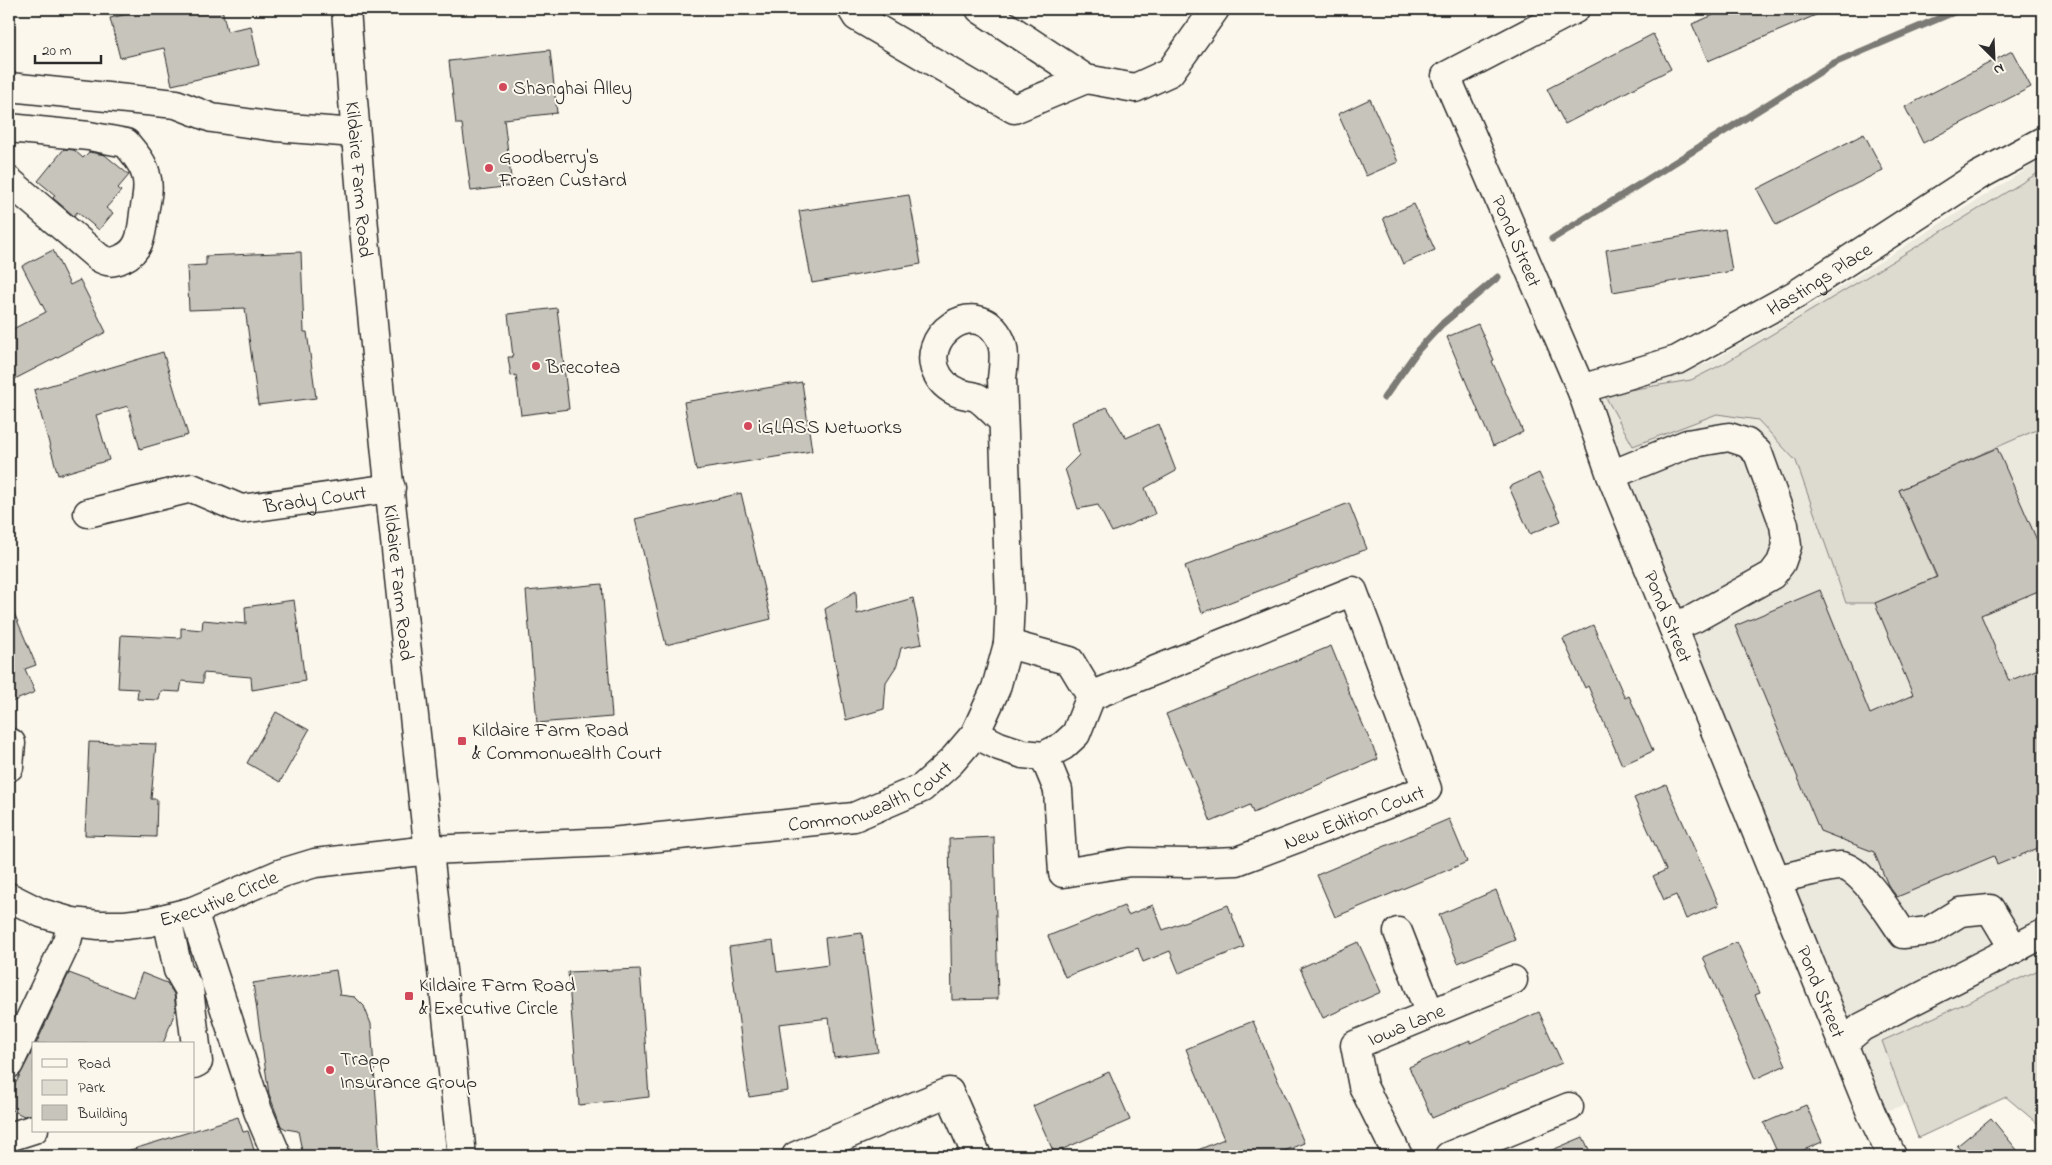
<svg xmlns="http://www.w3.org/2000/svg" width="2052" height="1165" font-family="'Indie Flower',sans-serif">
  <rect width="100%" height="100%" fill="#fbf7ec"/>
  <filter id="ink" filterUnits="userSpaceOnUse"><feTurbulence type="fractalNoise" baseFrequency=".02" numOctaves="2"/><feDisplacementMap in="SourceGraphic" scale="10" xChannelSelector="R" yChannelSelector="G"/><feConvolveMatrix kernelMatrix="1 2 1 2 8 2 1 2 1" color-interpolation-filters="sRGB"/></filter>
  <g filter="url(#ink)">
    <path fill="#ebe8de" d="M 2043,161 L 2043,1062 L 1872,1115 L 1581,389 L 1706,364 L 1818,301 L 2036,163 Z"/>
    <g fill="#dddad0" stroke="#84827e">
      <path d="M 2043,170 L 2043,427 L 1899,490 L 1936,577 L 1875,603 L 1846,603 L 1796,461 L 1758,420 L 1717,414 L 1633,446 L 1604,394 L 1691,380 L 1723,364 Z"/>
      <path d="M 2043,968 L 2043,1128 L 2006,1097 L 1918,1138 L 1882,1041 Z"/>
    </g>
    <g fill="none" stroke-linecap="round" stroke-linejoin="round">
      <g stroke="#7b7a75" stroke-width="7">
        <path d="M 1552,239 L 1834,63 L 1961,9"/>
        <path d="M 1384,398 L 1418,350 L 1442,324 L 1498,277"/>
      </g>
    </g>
    <g fill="#c7c4bc" stroke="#2b2b2b">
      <path d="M 150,9 L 222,9 L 227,31 L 251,26 L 259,65 L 172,85 L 164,48 L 120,58 L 110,18 Z"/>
      <path d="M 1728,9 L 1830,9 L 1708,61 L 1692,24 Z"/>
      <path d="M 1653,34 L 1671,69 L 1565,124 L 1547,89 Z"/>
      <path d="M 550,50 L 557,113 L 504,119 L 512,186 L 471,191 L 462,124 L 456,124 L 449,61 Z"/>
      <path d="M 2012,51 L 2031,87 L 1923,143 L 1905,107 Z"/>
      <path d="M 1370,99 L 1398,162 L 1366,176 L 1338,114 Z"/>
      <path d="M 1864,134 L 1883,170 L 1776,225 L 1757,189 Z"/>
      <path d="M 64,149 L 74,150 L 83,158 L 89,152 L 105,155 L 129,175 L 118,188 L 121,191 L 106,208 L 113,213 L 99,230 L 77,212 L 74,216 L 53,198 L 55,195 L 38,181 Z"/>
      <path d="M 909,195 L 921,264 L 812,283 L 799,211 Z"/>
      <path d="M 1414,204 L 1435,250 L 1403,264 L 1383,218 Z"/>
      <path d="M 1725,229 L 1732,271 L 1613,292 L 1606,250 Z"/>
      <path d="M 53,250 L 70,285 L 80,280 L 106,332 L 9,382 L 9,331 L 46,312 L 22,266 Z"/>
      <path d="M 301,252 L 304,332 L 307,332 L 316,398 L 258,405 L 245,308 L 189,310 L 187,266 L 206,265 L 206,256 Z"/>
      <path d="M 557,308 L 569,409 L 521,415 L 516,375 L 511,376 L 508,357 L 513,357 L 508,314 Z"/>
      <path d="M 1478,324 L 1494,360 L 1492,361 L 1523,432 L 1493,446 L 1447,337 Z"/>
      <path d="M 163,352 L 188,435 L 140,449 L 128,406 L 96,415 L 109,460 L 58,475 L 34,390 Z"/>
      <path d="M 802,382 L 812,451 L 696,470 L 684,402 Z"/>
      <path d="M 1107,407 L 1126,438 L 1158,424 L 1176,471 L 1145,488 L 1155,514 L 1112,532 L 1098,505 L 1078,509 L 1065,469 L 1079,455 L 1072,422 Z"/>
      <path d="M 1997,448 L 2043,554 L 2043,589 L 1981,615 L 2009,681 L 2043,667 L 2043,846 L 1997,865 L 1994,856 L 1897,897 L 1888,885 L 1874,852 L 1820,831 L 1735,626 L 1820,590 L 1870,714 L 1913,695 L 1875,603 L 1937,577 L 1899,490 Z"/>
      <path d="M 1539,473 L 1561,521 L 1530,534 L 1509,487 Z"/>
      <path d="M 741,493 L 771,619 L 666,645 L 635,519 Z"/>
      <path d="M 1349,503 L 1367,549 L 1202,613 L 1185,566 Z"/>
      <path d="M 602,584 L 612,717 L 537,723 L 526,591 Z"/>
      <path d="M 856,591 L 857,614 L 913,598 L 922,644 L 901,648 L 897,665 L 886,682 L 884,709 L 846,720 L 825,609 Z"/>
      <path d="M 294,600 L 305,681 L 252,690 L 251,677 L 203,673 L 203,683 L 182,681 L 180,692 L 161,691 L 159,700 L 137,699 L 138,689 L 118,688 L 121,635 L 181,638 L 181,628 L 202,630 L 203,620 L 246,624 L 245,607 Z"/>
      <path d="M 9,601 L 36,665 L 25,669 L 35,692 L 9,703 Z"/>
      <path d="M 1593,625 L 1625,698 L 1629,696 L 1653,751 L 1622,765 L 1588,686 L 1585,688 L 1563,639 Z"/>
      <path d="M 1331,646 L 1348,688 L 1347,688 L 1378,759 L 1253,813 L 1250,805 L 1211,822 L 1166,714 Z"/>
      <path d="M 276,712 L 309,730 L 280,782 L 247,763 Z"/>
      <path d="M 89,742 L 156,744 L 151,799 L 157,799 L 156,837 L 85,835 Z"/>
      <path d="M 1666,784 L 1719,905 L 1686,919 L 1676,895 L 1664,900 L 1653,876 L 1666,870 L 1634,798 Z"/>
      <path d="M 1449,819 L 1467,862 L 1335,917 L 1317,875 Z"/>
      <path d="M 994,837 L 998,999 L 952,1000 L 949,839 Z"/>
      <path d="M 1496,890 L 1515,940 L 1458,963 L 1439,915 Z"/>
      <path d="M 1153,905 L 1163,930 L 1228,905 L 1244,947 L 1179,973 L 1170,951 L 1143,962 L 1138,948 L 1065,977 L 1048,936 L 1124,906 L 1128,915 Z"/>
      <path d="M 862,933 L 878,1052 L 834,1058 L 829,1018 L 779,1024 L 788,1091 L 749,1097 L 729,947 L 773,941 L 777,972 L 828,965 L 825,938 Z"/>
      <path d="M 1358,942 L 1381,992 L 1323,1018 L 1300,968 Z"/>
      <path d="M 1737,942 L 1760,993 L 1755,995 L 1786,1065 L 1755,1079 L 1703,957 Z"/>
      <path d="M 640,969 L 649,1097 L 579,1105 L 568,972 Z"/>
      <path d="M 336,970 L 340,995 L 355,997 L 364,1006 L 371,1024 L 380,1156 L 303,1156 L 298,1131 L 286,1129 L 281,1126 L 269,1094 L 253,983 Z"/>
      <path d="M 69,973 L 133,997 L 142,973 L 167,983 L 174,994 L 176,1009 L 163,1044 L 36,1044 Z"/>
      <path d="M 1539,1012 L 1562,1063 L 1432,1118 L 1409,1067 L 1470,1040 L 1470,1043 Z"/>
      <path d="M 1253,1021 L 1304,1143 L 1272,1156 L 1184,1156 L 1224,1139 L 1186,1049 Z"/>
      <path d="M 34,1048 L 34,1114 L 24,1116 L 9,1109 L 9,1096 Z"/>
      <path d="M 1109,1072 L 1130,1120 L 1054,1153 L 1033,1106 Z"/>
      <path d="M 1806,1105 L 1822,1142 L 1790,1156 L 1779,1156 L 1764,1123 Z"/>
      <path d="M 238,1117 L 243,1132 L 248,1131 L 256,1156 L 124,1156 L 124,1152 Z"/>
      <path d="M 1991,1118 L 2022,1156 L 1965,1156 L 1957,1146 Z"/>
      <path d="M 1583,1137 L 1592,1156 L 1538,1156 Z"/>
    </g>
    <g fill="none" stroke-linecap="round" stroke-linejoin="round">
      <g stroke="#2b2b2b" stroke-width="31">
        <g id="minor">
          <path d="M 852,9 L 857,17 L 1014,109 L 1086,79"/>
          <path d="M 980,9 L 1086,79 L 1135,88 L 1170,72 L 1215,9"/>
          <path id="s1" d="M 1575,9 L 1446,76 L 1581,389 L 1611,475 L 1872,1115 L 1892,1156"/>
          <path d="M 9,87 L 176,104 L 212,118 L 276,127 L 355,133"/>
          <path d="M 9,128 L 89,136 L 126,143 C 134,153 143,162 146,175 C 150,188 146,200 144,213 C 142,231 141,250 123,258 C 113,263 108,263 98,257 L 9,181"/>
          <path id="s2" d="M 1581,389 L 1677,360 L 1795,295 L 1978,176 L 2043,141"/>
          <path d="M 1611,475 L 1687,444 L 1729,437 L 1747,443 L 1758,453 L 1784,525 L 1787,546 L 1781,563 L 1772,575 L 1695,618 L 1673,627"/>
          <path id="s3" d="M 88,513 L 192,488 L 241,509 L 391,488"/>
          <path d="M 975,734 L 999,746 L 1023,754 L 1044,756 L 1063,746 L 1076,734 L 1091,696 L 1070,661 L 1008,644"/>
          <path d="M 9,744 L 11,743 L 9,767"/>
          <path id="s4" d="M 1044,756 L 1058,790 L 1063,873 L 1130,862 L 1188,863 L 1237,861 L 1427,789 L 1353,591 L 1091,696"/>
          <path d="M 1776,879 C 1791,877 1830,865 1841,866 C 1862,868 1892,918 1903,934 L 1929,931 L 1960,912 L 1990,909 L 2014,949"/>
          <path id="s5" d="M 9,897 L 41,913 L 72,922 L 99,925 L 125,925 L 150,922 L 193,911 L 282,873 L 315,863 L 430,850 L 611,842 L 854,817 L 922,788 L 951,762 L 975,734 L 996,688 L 1008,644 L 1010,601 L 1002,379 C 1003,368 1006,352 1001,341 C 978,291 914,338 939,377 C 945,387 956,393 967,395 C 971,396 975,396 978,398 C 987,404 995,414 1003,421"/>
          <path d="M 193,911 L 258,1111 L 277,1156"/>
          <path d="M 167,918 L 178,970 L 189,989 L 198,1062 L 194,1064"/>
          <path d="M 1398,932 L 1430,1014"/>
          <path d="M 1843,1043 L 1862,1027 L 2043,934"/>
          <path d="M 9,1064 L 67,941 L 72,922"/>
          <path d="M 9,1137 L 34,1129"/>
          <path d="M 796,1156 L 949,1092 L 977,1156"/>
          <path id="s6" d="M 1398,1156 L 1363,1086 L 1355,1045 L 1513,980"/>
          <path d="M 1449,1156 L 1569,1107"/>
        </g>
      </g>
      <g stroke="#2b2b2b" stroke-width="31">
        <g id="major">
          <path id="s7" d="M 346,9 C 374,392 422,774 462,1156"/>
        </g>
      </g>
      <use href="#minor" stroke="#fbf7ec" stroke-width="28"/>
      <use href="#major" stroke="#fbf7ec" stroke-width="28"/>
    </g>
  </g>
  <g fill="#d1495b" stroke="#fbf7ec" stroke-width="2">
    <circle cx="503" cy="87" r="5"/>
    <circle cx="489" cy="168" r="5"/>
    <circle cx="536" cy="366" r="5"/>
    <circle cx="748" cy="426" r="5"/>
    <rect x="457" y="736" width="10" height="10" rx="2.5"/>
    <rect x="404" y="991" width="10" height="10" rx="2.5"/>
    <circle cx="330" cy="1070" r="5"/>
  </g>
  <g text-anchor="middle" stroke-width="4" stroke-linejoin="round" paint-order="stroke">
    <g font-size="20" fill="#2b2b2b" stroke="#fbf7ec" text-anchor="start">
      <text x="513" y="94">Shanghai Alley</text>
      <text x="499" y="163">Goodberry's<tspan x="499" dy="23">Frozen Custard</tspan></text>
      <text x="546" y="373">Brecotea</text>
      <text x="758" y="433">iGLASS Networks</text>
      <text x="472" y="736">Kildaire Farm Road<tspan x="472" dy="23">&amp; Commonwealth Court</tspan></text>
      <text x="419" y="991">Kildaire Farm Road<tspan x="419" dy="23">&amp; Executive Circle</tspan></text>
      <text x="340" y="1065">Trapp<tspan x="340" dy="23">Insurance Group</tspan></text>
    </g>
    <g font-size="20" fill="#2b2b2b" stroke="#fbf7ec">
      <text dy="7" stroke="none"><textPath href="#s7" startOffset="171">Kildaire Farm Road</textPath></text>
      <text dy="7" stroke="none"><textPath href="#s1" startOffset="325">Pond Street</textPath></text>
      <text dy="7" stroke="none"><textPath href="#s2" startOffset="264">Hastings Place</textPath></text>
      <text dy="7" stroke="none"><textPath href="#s3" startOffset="235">Brady Court</textPath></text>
      <text dy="7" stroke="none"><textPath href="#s7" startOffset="576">Kildaire Farm Road</textPath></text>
      <text dy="7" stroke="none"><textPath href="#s1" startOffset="730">Pond Street</textPath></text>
      <text dy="7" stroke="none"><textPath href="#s5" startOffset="885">Commonwealth Court</textPath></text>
      <text dy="7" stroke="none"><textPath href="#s4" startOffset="420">New Edition Court</textPath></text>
      <text dy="7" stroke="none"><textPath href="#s5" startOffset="219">Executive Circle</textPath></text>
      <text dy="7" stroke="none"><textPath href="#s1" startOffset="1135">Pond Street</textPath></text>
      <text dy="7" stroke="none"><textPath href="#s6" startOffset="175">Iowa Lane</textPath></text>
    </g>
  </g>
  <rect width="2052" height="1165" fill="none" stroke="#fbf7ec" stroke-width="30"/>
  <rect x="15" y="15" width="2022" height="1135" fill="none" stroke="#2b2b2b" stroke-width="2" filter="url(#ink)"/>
  <rect x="32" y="1042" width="162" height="90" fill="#fbf7ec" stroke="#a8a59f"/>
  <rect x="42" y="1059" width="25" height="8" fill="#fbf7ec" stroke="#a8a59f"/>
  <text x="78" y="1068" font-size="15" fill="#2b2b2b">Road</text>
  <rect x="42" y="1080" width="25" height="15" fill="#dddad0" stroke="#a8a59f"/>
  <text x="78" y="1092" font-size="15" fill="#2b2b2b">Park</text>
  <rect x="42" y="1105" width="25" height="15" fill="#c7c4bc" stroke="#a8a59f"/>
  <text x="78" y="1118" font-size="15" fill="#2b2b2b">Building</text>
  <g transform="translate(1994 58) rotate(156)" stroke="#fbf7ec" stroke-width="4" paint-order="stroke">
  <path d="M0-4L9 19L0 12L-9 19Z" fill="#2b2b2b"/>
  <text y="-8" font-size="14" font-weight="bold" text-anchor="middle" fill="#2b2b2b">N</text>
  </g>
  <path d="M35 55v8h66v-8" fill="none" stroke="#2b2b2b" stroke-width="2.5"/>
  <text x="42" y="55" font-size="15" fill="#2b2b2b" stroke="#fbf7ec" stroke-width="4" paint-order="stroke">20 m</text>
</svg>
